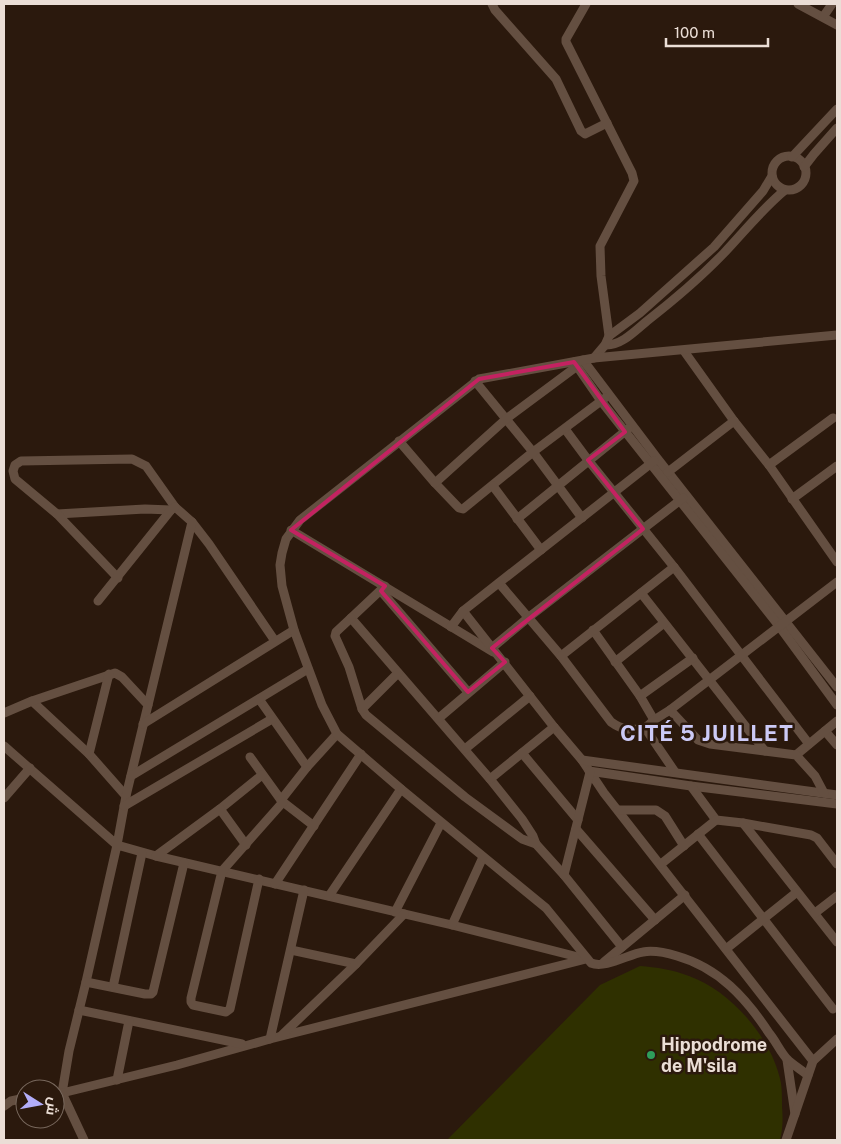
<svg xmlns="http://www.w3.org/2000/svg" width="841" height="1144" font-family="'Public Sans',Cairo,sans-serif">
  <rect width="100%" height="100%" fill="#2b190d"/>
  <path fill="#2f3000" d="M 640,966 C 656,967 674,970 689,976 C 731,991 772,1038 781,1083 C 782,1090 782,1099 782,1106 C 783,1118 783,1128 780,1140 L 447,1140 L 600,985 Z"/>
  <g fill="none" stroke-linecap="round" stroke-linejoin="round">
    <g stroke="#644f41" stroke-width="9">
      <path d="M 492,4 L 495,10 L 556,79 L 581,131 L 585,134 L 607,123"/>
      <path d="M 586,4 L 566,39 L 566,42 L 632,173 L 634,181 L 600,246 L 601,276 L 609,336"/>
      <path d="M 798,4 L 837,25"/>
      <path d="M 823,17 L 832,4"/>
      <circle cx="789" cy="173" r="17"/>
      <path d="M 792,157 L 837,109"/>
      <path d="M 804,167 L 814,154 L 837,128"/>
      <path d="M 605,345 C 621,346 635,331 647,321 C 674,300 700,278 724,253 C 744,232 762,209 785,190"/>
      <path d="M 684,351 L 734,421 L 769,465 L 837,562"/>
      <path d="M 594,358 L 605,345 L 609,336 L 640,313 L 714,247 L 763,191 L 772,176"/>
      <path d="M 583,360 L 657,458 L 837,687"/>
      <path d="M 574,362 L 601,401 L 779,626 L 837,705"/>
      <path d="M 475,381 L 533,452 L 582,518"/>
      <path d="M 565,429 L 588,460 L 674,567 L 809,744"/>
      <path d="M 399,441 L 435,483 L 459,508 L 463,509 L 533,452 L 605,398"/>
      <path d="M 769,465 L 833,418"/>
      <path d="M 668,472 L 734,421"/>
      <path d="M 435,483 L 506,419 L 576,367"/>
      <path d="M 493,486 L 541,550"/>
      <path d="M 792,499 L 837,466"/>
      <path d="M 57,514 L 145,509 L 171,510"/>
      <path d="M 517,519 L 628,429"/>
      <path d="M 291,530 L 493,652"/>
      <path d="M 118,578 L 57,514 L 15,479 L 13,471 L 15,465 L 21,461 L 132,459 L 146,466 L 175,507 L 192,522 L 209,544 L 275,641"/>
      <path d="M 499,583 L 561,656 L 611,722 C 622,730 632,731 645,728"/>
      <path d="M 385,586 L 351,618 L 490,779 L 522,819 L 533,836 L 536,844 L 564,875 L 622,947"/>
      <path d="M 381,591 L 468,692"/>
      <path d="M 641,593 L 765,751"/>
      <path d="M 98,601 L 171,510 L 175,507"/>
      <path d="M 463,611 L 554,727 L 582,760 L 604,793 L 813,1061"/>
      <path d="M 351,618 L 336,632 L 335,636 L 349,667 L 362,709 L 366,715 L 465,797 L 522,839 L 536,844"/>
      <path d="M 451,627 L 463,611 L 654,461"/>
      <path d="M 593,630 L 640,696 L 654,720"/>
      <path d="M 493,647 L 529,617 L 683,498"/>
      <path d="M 561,656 L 674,567"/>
      <path d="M 615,662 L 664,623"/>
      <path d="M 640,696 L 693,658"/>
      <path d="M 259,699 L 307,767"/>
      <path d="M 32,701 L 89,754 L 126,796"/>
      <path d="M 148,705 L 192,522"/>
      <path d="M 362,709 L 398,673"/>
      <path d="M 670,710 L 837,582"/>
      <path d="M 4,713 L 32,701 L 115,673 L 122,677 L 148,705 L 126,796 L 117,845 L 86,982 L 69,1051 L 62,1093 L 177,1065 L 270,1039 L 586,959 L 452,925 L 156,856 L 117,845 L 4,746"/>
      <path d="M 439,718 L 505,662"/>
      <path d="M 143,724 L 294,630"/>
      <path d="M 825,731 L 837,745"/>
      <path d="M 465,749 L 530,696"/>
      <path d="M 522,753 L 578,820"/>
      <path d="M 89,754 L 109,674"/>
      <path d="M 796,755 L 837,721"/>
      <path d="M 250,757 L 281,800"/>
      <path d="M 582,760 L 837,795"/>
      <path d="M 589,771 L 691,786 L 837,804"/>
      <path d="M 675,772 L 645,728 L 654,720 L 670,710 L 698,740 L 710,744 L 796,755 L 815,776 L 824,793"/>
      <path d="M 131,776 L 308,669"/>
      <path d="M 490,779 L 554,727"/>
      <path d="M 691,786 L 716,820 L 743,823 L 811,835 L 817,838 L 837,864"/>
      <path d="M 4,798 L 30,768"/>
      <path d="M 283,802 L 314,826"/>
      <path d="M 124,806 L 272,719"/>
      <path d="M 220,809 L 262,775"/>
      <path d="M 618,810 L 656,810 L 665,816 L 684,846"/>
      <path d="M 743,823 L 837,942"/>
      <path d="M 576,829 L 655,920"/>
      <path d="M 698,834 L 833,1009"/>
      <path d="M 156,856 L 220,809 L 246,845"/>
      <path d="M 661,864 L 716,820"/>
      <path d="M 564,875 L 590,772"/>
      <path d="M 259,879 L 230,1009 L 226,1012 L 193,1005 L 191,1002 L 191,998 L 222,871 L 283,802 L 281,800 L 307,767 L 337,734"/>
      <path d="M 275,884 L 361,754"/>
      <path d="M 329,896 L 401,789"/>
      <path d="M 395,912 L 441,823"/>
      <path d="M 815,913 L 837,896"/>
      <path d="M 452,925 L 483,857"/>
      <path d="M 726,949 L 797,892"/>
      <path d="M 291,950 L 356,964"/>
      <path d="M 604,962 L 685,895"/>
      <path d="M 86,982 L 145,994 L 151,994 L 153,992 L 184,863"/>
      <path d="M 113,987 L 142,853"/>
      <path d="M 79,1010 L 242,1044"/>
      <path d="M 282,1035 L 356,964 L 404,914"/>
      <path d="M 270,1039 L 304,890"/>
      <path d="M 787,1060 L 795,1114"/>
      <path d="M 808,1075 C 801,1070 795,1066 789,1061 C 781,1054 776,1041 769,1033 C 746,998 719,968 677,956 C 667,953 654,950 643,952 C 629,954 605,969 591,963 L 546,908 L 401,789 L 337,734 L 322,705 L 294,630 L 282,586 L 280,565 L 282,553 L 286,539 L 300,520 L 479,379 L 594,358 L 837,335"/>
      <path d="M 117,1080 L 129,1021"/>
      <path d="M 55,1096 L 62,1093 L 84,1140"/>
      <path d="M 4,1106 L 11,1101 L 25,1098"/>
      <path d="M 786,1140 L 813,1061 L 837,1039"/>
    </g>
  </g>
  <path fill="none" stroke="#c42261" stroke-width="4" stroke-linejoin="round" d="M 574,362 L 625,432 L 588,460 L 643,529 L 492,648 L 505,662 L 468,692 L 381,591 L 385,586 L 291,530 L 479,379 Z"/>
  <circle fill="#2e9e5b" stroke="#2b190d" stroke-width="2" cx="651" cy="1055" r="5"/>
  <g text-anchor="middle" stroke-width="5" stroke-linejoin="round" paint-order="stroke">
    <g font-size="18" font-weight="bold" fill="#ebded6" stroke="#2b190d" text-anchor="start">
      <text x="661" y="1051">Hippodrome<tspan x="661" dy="21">de M'sila</tspan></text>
    </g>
    <g font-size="22" font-weight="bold" letter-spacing="1" fill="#cccaf6" stroke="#2b190d">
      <text x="707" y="741">CITÉ 5 JUILLET</text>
    </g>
  </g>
  <rect width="841" height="1144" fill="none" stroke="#ebded6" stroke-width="10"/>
  <g transform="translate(40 1104) rotate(101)"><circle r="24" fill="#2b190d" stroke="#78685d"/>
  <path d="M0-4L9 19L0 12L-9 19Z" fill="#b2adf9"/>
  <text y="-8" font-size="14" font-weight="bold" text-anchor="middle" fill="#ebded6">ش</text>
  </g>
  <path d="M666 38v8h102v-8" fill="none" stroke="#ebded6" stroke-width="2.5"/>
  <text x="674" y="38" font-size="15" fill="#ebded6" stroke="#2b190d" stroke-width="4" paint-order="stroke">100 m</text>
</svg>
